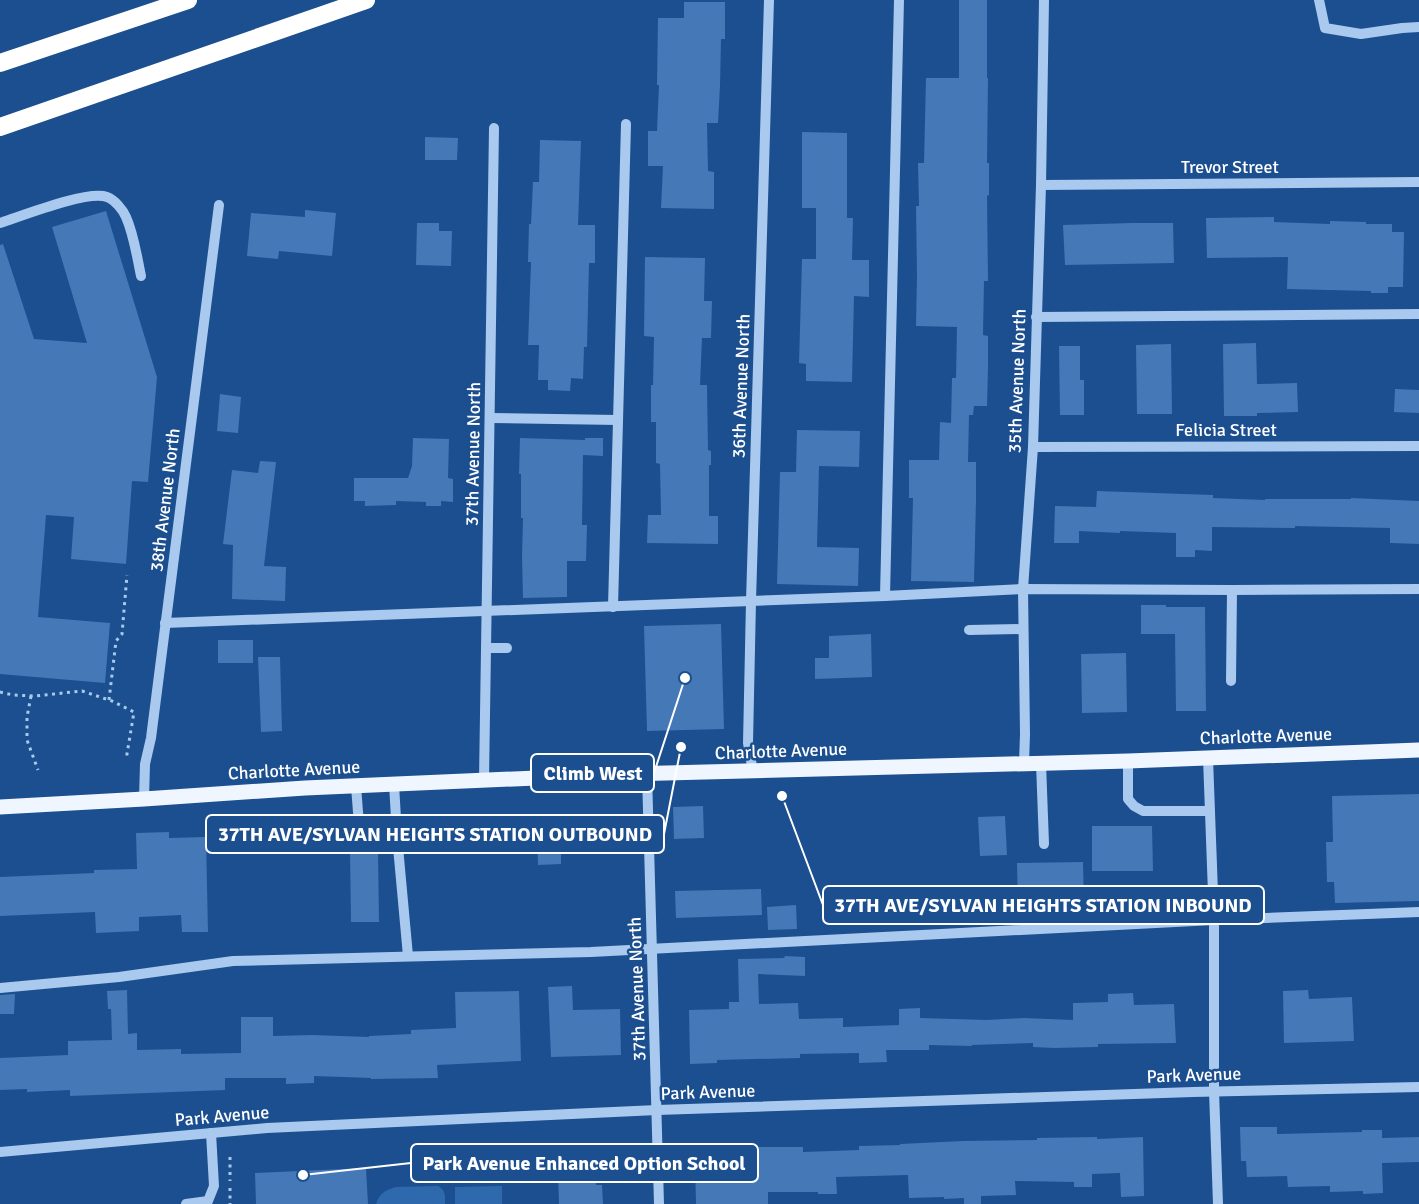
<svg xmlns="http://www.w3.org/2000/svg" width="1419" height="1204" font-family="Signika,sans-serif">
  <rect width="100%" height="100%" fill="#1b4f8f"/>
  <g fill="#2e69ad">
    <path d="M 438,1186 C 446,1190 445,1196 445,1204 L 376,1204 C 379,1194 385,1190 396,1187 Z"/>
    <path d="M 502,1186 L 502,1204 L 455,1204 L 455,1187 Z"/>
  </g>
  <g fill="#4478b7">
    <path d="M 959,0 L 987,0 L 987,78 L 988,78 L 987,163 L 989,163 L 989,195 L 987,196 L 988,281 L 984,281 L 983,335 L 988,336 L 988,368 L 987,406 L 974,406 L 973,415 L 969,415 L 968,462 L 976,462 L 976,501 L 974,582 L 911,581 L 913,498 L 909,498 L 909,460 L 939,460 L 940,422 L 951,423 L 952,378 L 956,378 L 957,327 L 916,326 L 917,276 L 916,206 L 919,206 L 918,163 L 924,163 L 926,78 L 959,78 Z"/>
    <path d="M 684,2 L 725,2 L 725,39 L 721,39 L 720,86 L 718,123 L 707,123 L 708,171 L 714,172 L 714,209 L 661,208 L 663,166 L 648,166 L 648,131 L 657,131 L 659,85 L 657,85 L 658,18 L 684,18 Z"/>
    <path d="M 802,132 L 847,133 L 847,218 L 853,218 L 852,260 L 869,260 L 869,297 L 854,296 L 852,382 L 806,381 L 806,364 L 799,363 L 802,259 L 816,259 L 816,208 L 802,208 Z"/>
    <path d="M 425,137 L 458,138 L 457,160 L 425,160 Z"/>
    <path d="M 540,140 L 581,141 L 578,225 L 595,225 L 595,263 L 589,263 L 587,347 L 584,347 L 583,379 L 571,378 L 570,391 L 548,390 L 548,380 L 538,380 L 539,345 L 528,345 L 531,262 L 528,262 L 529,224 L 531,224 L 533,182 L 539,182 Z"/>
    <path d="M 305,210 L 336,213 L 332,256 L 279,251 L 278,259 L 247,256 L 251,213 L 305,217 Z"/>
    <path d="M 106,211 L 157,377 L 148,482 L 132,481 L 126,564 L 71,559 L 74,517 L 46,515 L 38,617 L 110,623 L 105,683 L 0,674 L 0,245 L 3,244 L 34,339 L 87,343 L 52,227 Z"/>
    <path d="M 1274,217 L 1274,222 L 1330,224 L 1330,221 L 1366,222 L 1366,224 L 1392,224 L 1392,232 L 1404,232 L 1403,287 L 1388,287 L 1388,293 L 1371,293 L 1371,291 L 1287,289 L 1288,257 L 1207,258 L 1206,218 Z"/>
    <path d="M 417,223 L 439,223 L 439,231 L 452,231 L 451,266 L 416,265 Z"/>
    <path d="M 1132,223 L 1173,223 L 1174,263 L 1065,265 L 1063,225 Z"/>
    <path d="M 645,257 L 705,258 L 704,301 L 712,301 L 711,338 L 702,338 L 700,385 L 707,385 L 708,450 L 711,451 L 711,465 L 709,465 L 709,516 L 718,516 L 718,544 L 647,543 L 648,515 L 661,515 L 660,464 L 656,463 L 656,422 L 651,422 L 651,385 L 653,385 L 654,337 L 644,336 Z"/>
    <path d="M 1256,343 L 1257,384 L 1297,383 L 1298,412 L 1257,413 L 1257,416 L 1224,416 L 1223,344 Z"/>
    <path d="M 1171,344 L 1172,414 L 1137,414 L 1136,345 Z"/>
    <path d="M 1059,346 L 1080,346 L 1080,380 L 1084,380 L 1084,415 L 1060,415 Z"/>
    <path d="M 1395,389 L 1419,390 L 1419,413 L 1394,412 Z"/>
    <path d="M 220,394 L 241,397 L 238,433 L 217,431 Z"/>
    <path d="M 797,430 L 860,431 L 859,467 L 819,466 L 817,547 L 859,548 L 858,586 L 777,584 L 780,472 L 796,472 Z"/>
    <path d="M 413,438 L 449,439 L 448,478 L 453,479 L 453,502 L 441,501 L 441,506 L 426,506 L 426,502 L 396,501 L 396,505 L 365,506 L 365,501 L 354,501 L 354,478 L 408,478 L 412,466 Z"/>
    <path d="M 520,438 L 585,440 L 585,438 L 603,438 L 603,456 L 583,455 L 582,525 L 587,525 L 586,561 L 567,561 L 567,597 L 523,598 L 522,557 L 523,518 L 521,518 L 521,474 L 519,474 Z"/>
    <path d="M 260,461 L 276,462 L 264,566 L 286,567 L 285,601 L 232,599 L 233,545 L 223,544 L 232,470 L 258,473 Z"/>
    <path d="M 1097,491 L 1213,495 L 1213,498 L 1265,500 L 1265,499 L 1351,499 L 1351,498 L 1419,501 L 1419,544 L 1390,543 L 1390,528 L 1295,526 L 1295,528 L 1212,527 L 1212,551 L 1195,550 L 1195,557 L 1176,557 L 1176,533 L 1120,531 L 1120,533 L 1079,531 L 1079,543 L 1054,543 L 1055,506 L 1096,507 Z"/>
    <path d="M 1141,605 L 1166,605 L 1166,607 L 1205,607 L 1206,711 L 1176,711 L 1175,634 L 1141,634 Z"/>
    <path d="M 721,624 L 724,729 L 647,731 L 644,626 Z"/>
    <path d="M 871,634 L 872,677 L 815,679 L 815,658 L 829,658 L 829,636 Z"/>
    <rect x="218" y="640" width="35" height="23"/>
    <path d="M 1126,653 L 1127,712 L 1082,713 L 1081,654 Z"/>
    <path d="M 258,657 L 280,657 L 282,731 L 261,732 Z"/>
    <path d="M 1419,794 L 1419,901 L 1335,903 L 1334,882 L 1327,882 L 1326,842 L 1333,842 L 1332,796 Z"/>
    <path d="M 703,806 L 704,838 L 674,839 L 673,807 Z"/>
    <path d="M 1005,816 L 1007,855 L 980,856 L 978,817 Z"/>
    <path d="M 582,826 L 582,847 L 561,848 L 561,864 L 538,865 L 537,827 Z"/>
    <path d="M 1092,826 L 1152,826 L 1153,871 L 1092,871 Z"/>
    <path d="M 169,832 L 169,838 L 206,837 L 208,932 L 182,932 L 181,915 L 139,917 L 139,931 L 96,933 L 95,912 L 0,916 L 0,877 L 94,873 L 94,870 L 137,869 L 136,833 Z"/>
    <path d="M 350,852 L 378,852 L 379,922 L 351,922 Z"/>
    <path d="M 1083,862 L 1084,905 L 1018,907 L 1017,863 Z"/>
    <path d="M 761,889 L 762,915 L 676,918 L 675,891 Z"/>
    <path d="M 796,905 L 797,929 L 768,930 L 767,907 Z"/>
    <path d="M 785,956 L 805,957 L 805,976 L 758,974 L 759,1004 L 798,1003 L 799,1019 L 843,1018 L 843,1027 L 899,1025 L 899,1009 L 920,1008 L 920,1018 L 987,1020 L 1024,1018 L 1073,1020 L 1073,1003 L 1108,1002 L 1108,994 L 1133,993 L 1134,1005 L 1174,1004 L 1176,1043 L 1098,1044 L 1098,1047 L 1054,1048 L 1033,1047 L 1033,1043 L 972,1045 L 972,1046 L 929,1045 L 929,1050 L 886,1050 L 887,1062 L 859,1063 L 859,1053 L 800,1054 L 800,1058 L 717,1060 L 717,1063 L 690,1064 L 689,1010 L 729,1009 L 729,1002 L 739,1002 L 738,959 L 784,958 Z"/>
    <path d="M 572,986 L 573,1010 L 620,1009 L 621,1055 L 551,1057 L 548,987 Z"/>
    <path d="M 127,990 L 128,1034 L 137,1033 L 137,1050 L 181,1049 L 181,1054 L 241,1053 L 241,1017 L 273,1017 L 273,1036 L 313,1035 L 369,1037 L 369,1036 L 411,1034 L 411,1030 L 456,1028 L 455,992 L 519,991 L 521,1061 L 437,1065 L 438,1078 L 371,1079 L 371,1078 L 314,1076 L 314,1083 L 286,1084 L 286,1078 L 225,1078 L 225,1090 L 70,1096 L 70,1090 L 27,1092 L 27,1089 L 0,1090 L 0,1058 L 68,1055 L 68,1041 L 112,1040 L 111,1009 L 108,1009 L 107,991 Z"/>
    <path d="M 1308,990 L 1309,999 L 1352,997 L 1354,1041 L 1284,1043 L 1283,991 Z"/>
    <path d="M 15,994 L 14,1014 L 0,1014 L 0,995 Z"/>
    <path d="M 1240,1127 L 1277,1127 L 1277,1134 L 1362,1132 L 1362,1130 L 1382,1130 L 1382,1138 L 1419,1137 L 1419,1162 L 1382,1163 L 1383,1193 L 1363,1194 L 1363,1191 L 1330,1192 L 1330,1186 L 1288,1187 L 1287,1176 L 1247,1177 L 1246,1161 L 1241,1161 Z"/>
    <path d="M 1097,1137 L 1097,1139 L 1143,1137 L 1144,1196 L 1121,1197 L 1120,1173 L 1092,1174 L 1092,1187 L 1074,1187 L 1074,1182 L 1015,1181 L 1016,1195 L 981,1196 L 981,1204 L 964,1204 L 964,1198 L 944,1199 L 944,1197 L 909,1198 L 908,1175 L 836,1177 L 837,1194 L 818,1194 L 818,1192 L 768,1192 L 768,1204 L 696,1204 L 695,1160 L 740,1160 L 740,1147 L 803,1147 L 803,1152 L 859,1150 L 859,1146 L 900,1145 L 900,1144 L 963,1141 L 1037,1140 L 1037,1138 Z"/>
    <path d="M 366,1168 L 368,1204 L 256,1204 L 255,1173 Z"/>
    <path d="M 596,1170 L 596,1185 L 602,1185 L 603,1204 L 559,1204 L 558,1171 Z"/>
  </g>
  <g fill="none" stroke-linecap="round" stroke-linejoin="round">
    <g stroke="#a9c9ee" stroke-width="3" stroke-dasharray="3 4.5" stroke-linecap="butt">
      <path d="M 0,692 L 13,695 L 35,696 L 82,691 L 112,701 L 134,712 L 126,760"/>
      <path d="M 31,696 L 27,717 L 27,740 L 38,770"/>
      <path d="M 109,700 L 116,641 L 122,634 L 127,575"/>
      <path d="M 230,1157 L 230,1181"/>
      <path d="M 230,1188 L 230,1204"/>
    </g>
    <g stroke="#a9c9ee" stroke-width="10">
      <path d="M 1319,0 L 1325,28 L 1361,34 L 1402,28 L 1419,27"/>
      <path d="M 1041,185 L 1419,182"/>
      <path d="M 0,223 C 22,216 87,190 107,197 C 115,200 123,210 126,217 C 134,235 137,257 141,276"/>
      <path d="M 1036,317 L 1419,314"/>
      <path d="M 490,418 L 618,420"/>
      <path d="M 1033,447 L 1419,446"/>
      <path d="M 885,596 L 899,0"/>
      <path d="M 613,607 L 626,124"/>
      <path d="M 165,623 L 885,596 L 1023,589 L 1232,590 L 1419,589"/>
      <path d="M 969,630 L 1023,629"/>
      <path d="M 486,648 L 507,648"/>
      <path d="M 1231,681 L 1232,590"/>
      <path d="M 1208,758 L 1214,920 L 1214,1091 L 1218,1204"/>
      <path d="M 1128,761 L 1128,799 L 1134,806 L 1143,811 L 1210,811"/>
      <path d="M 1024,763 L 1025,734 L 1023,589 L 1033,447 L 1041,185 L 1044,0"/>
      <path d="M 1041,763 L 1044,844"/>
      <path d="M 753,772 L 748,743 L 751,601 L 769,0"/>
      <path d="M 647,774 L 659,1204"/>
      <path d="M 484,780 L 494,128"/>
      <path d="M 356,786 L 360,838 L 397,836 L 394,784"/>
      <path d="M 144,799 L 145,764 L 151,738 L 219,205"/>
      <path d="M 397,836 L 408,956"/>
      <path d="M 0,988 L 119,977 L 233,961 L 591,952 L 1214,920 L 1419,912"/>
      <path d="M 0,1152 L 267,1128 L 657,1110 L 1193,1092 L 1419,1087"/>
      <path d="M 186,1204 L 208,1201 L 214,1186 L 211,1133"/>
    </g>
    <path stroke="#f0f6ff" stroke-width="15" d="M 0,807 L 144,799 L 305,788 L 627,774 L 1128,761 L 1419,750"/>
    <g stroke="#fff" stroke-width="18">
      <path d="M 0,63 L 188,0"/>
      <path d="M 0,127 L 366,0"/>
    </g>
  </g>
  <g text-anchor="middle" stroke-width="5" stroke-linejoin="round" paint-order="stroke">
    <g font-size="18" fill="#fff" stroke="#1b4f8f">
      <text x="1230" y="173">Trevor Street</text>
      <text transform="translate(1017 381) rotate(-88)" y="6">35th Avenue North</text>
      <text transform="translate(741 386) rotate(-88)" y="6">36th Avenue North</text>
      <text x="1226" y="436">Felicia Street</text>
      <text transform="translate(473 454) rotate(-89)" y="6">37th Avenue North</text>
      <text transform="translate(165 500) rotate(-83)" y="6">38th Avenue North</text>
      <text transform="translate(1266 736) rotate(-2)" y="6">Charlotte Avenue</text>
      <text transform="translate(781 751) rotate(-2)" y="6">Charlotte Avenue</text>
      <text transform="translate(294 770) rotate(-3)" y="6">Charlotte Avenue</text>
      <text transform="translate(637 989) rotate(-92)" y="6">37th Avenue North</text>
      <text transform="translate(1194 1075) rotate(-2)" y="6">Park Avenue</text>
      <text transform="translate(708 1092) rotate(-2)" y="6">Park Avenue</text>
      <text transform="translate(222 1116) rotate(-5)" y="6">Park Avenue</text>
    </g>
  </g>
  <path fill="none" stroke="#fff" stroke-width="2" d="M685 678L654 773M681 747L664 834M782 796L823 905M303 1175L411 1163"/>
  <g fill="#fff" stroke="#1b4f8f" stroke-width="2">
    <circle cx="685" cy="678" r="6"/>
    <circle cx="681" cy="747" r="6"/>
    <circle cx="782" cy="796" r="6"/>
    <circle cx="303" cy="1175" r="6"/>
  </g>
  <g fill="#1b4f8f" stroke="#fff" stroke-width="2">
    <rect x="531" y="754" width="123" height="38" rx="6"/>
    <rect x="206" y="815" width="458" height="38" rx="6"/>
    <rect x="823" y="886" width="441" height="38" rx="6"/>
    <rect x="411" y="1144" width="347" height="38" rx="6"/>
  </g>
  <g font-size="20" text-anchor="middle" font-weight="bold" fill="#fff">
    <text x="593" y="780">Climb West</text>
    <text x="435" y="841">37TH AVE/SYLVAN HEIGHTS STATION OUTBOUND</text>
    <text x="1043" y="912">37TH AVE/SYLVAN HEIGHTS STATION INBOUND</text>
    <text x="584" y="1170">Park Avenue Enhanced Option School</text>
  </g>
</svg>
